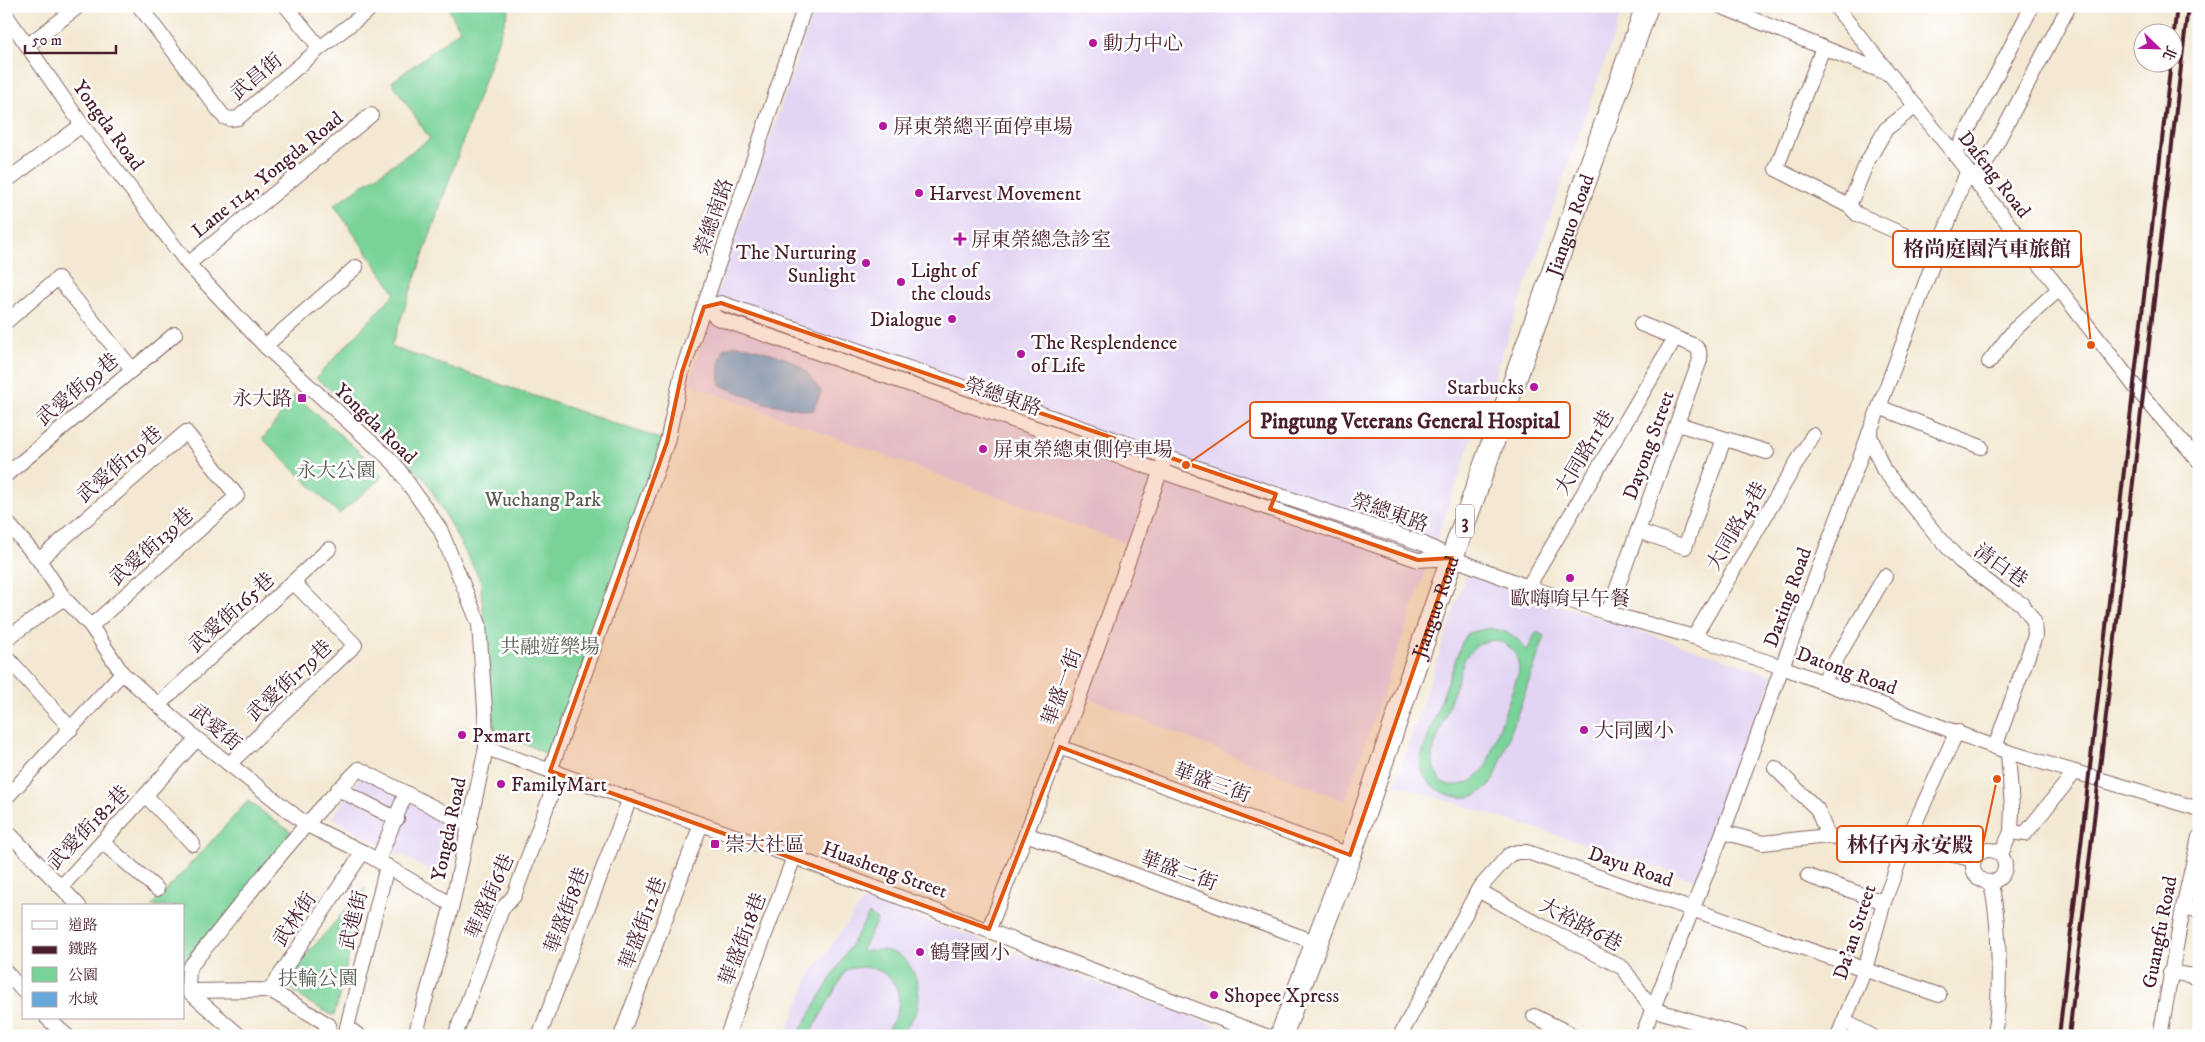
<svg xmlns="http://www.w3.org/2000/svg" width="2205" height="1042" font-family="'IM FELL DW Pica','Noto Serif TC',serif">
  <rect width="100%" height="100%" fill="#fff"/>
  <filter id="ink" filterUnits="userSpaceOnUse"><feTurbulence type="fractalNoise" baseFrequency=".02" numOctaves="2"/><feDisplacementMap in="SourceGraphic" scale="10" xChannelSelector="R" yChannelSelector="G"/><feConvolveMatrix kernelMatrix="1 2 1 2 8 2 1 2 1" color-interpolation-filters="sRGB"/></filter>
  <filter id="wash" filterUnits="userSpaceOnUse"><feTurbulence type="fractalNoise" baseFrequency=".0096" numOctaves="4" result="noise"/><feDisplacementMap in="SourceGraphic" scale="20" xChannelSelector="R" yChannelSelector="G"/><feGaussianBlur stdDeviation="1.12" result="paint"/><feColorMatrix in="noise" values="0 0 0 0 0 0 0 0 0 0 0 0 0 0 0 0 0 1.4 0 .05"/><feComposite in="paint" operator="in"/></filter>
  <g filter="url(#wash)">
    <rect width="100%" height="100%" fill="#f3e8d1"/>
    <g fill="#e2d4f3">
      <path d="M 815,6 L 1624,6 L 1345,801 L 1074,692 L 1130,545 L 689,384 L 708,321 Z"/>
      <path d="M 1466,575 L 1773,675 L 1703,882 L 1395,784 Z"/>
      <path d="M 361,776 L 456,827 L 442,877 L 332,818 Z"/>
      <path d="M 864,900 L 953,930 L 1244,1036 L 785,1036 L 810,975 Z"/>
    </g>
    <g fill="#79d399" stroke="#627962" fill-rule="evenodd">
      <path d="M 447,6 L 510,6 L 391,347 L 663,440 L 551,756 L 494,729 L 480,579 L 427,482 L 351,407 L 316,378 L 395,293 L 334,205 L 430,139 L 392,82 L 460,30 Z"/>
      <path d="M 295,395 L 371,462 L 382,477 L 339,514 L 263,439 Z"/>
      <path d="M 1489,628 C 1509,632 1515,634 1527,651 L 1536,632 L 1545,636 L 1494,780 C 1489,785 1483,792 1477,795 C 1458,803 1427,790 1422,770 C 1420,763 1421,758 1423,751 L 1462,642 L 1468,633 ZM 1491,640 C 1510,642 1518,652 1519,671 L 1486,767 L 1472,781 L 1460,785 L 1449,785 L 1441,781 L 1434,769 L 1432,754 L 1465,658 C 1473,648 1479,643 1491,640 Z"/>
      <path d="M 248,801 L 298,837 L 184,978 L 184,906 L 152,906 Z"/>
      <path d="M 366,887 L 334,1016 L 306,1001 L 283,981 Z"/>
      <path d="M 869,914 L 877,920 L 861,952 C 870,951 879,949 888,951 C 911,955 922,984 918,1006 C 916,1016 906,1027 900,1036 L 883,1036 C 888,1028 897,1017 898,1008 C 904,975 872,961 846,970 L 809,1036 L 797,1036 Z"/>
    </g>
    <path fill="#68a9dc" stroke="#596484" d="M 737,345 C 755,348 787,356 801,367 C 810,374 815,383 821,392 L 813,411 L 764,403 L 720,385 L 719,363 L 724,348 Z"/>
  </g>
  <g filter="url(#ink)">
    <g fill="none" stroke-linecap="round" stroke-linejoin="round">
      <g stroke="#856565" stroke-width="16">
        <g id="street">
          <path d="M 139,6 L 224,117 L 230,119 L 238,118 L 320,48 L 374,6"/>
          <path d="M 286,6 L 320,48"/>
          <path d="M 1720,6 L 1889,74"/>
          <path d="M 1835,6 L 1955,155 L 2140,393 L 2199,461"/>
          <path d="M 6,15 L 82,125 L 188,264 L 265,346 L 394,463 L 440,529 L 479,624 L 485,709 L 486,748 L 452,905 L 415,1036"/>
          <path d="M 28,45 L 79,6"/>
          <path d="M 1823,48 L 1776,169 L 1849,206 L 1857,214 L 1938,250"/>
          <path d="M 1955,155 L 2032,6"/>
          <path d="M 6,181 L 82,125"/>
          <path d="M 1976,182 L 2069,6"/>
          <path d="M 1849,206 L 1867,162 L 1886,129 L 1916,106"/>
          <path d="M 188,264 L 371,115"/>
          <path d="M 704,307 L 721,303 L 1192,466 L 1424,544 L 1452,558 L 1528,587 L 1608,613 L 1694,637 L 1782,667 L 2008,752 L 2199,809"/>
          <path d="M 704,307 L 717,318 L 1418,560 L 1451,558"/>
          <path d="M 6,322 L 58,278 L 132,369"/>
          <path d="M 265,346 L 356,267"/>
          <path d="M 1989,362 L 2014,330 L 2059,289"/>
          <path d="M 1879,407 L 1981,447"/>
          <path d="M 1678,424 L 1767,452"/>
          <path d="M 1869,433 L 1883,469 L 1935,533 L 1960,561 L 1999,590 L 2022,604 L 2034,621 L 2035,636 L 1995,747"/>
          <path d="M 6,475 L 175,334"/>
          <path d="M 6,521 L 39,560 L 64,598 L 91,626 L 122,673 L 197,739 L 307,825 L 363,852 L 452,905"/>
          <path d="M 1638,531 L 1685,547 L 1724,439"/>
          <path d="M 39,560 L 186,432 L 237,496 L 91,626"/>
          <path d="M 1528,587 L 1675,338"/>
          <path d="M 1608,613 L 1700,360 L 1699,351 L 1695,346 L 1641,324"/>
          <path d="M 1694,637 L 1813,435"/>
          <path d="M 6,639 L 64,598"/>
          <path d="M 6,656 L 71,729"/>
          <path d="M 1823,682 L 1885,576"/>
          <path d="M 159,704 L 329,549"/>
          <path d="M 1060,747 L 1350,855"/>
          <path d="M 486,748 L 794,857 L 1266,1036"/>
          <path d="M 229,764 L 355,645 L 293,582"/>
          <path d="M 1775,768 L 1817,809 L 1828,836"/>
          <path d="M 550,771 L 667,442 L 682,372 L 805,6"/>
          <path d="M 338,789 L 397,819"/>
          <path d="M 146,796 L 193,844"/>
          <path d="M 6,798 L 122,673"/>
          <path d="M 6,830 L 61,887 L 197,739"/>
          <path d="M 1723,832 L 1763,843 L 1828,836 L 1852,840 L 1906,843 L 1974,860"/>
          <path d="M 2011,832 L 2025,834 L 2075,772"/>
          <path d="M 1026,834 L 1317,943"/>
          <path d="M 102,842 L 157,889"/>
          <circle cx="1989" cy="866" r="16"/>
          <path d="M 2001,854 L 2011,832 L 2012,808 L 2008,752"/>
          <path d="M 378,860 L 406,793"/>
          <path d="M 1808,876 L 1884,902"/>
          <path d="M 1990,882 C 2000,913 2002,1005 1993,1036"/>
          <path d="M 61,887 L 79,906"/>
          <path d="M 1478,890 L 1538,924 L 1623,968 L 1652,1009 L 1742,1036"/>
          <path d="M 2183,908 L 2199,910"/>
          <path d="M 989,929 L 1079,698 L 1163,464"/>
          <path d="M 6,972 L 24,992"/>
          <path d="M 2170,972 L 2199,977"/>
          <path d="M 270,990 L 329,1025 L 322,1036"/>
          <path d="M 188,991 L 189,968 C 244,901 297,829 359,769 L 470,826"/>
          <path d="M 188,991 L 270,990 L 363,852"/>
          <path d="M 188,991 L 240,1036"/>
          <path d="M 1534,1016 L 1569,1033 L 1568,1036"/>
          <path d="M 47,1018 L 67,1036"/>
          <path d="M 1844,1021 L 1872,1036"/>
          <path d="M 359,1036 L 347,1027 L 387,866"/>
          <path d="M 455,1036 L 502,909 L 514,896 L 559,773"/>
          <path d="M 539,1036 L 630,798"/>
          <path d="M 621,1036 L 701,824"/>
          <path d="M 727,1036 L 794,857"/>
          <path d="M 1400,1036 L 1478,890 L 1509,855 L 1517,852 L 1527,852 L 1939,995"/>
          <path d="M 1642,1036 L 1723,832 L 1782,667 L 1967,172"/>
          <path d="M 1838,1036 L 1865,969 L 1884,902 L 1906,843 L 1957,731"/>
          <path d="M 2160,1036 L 2183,908 L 2199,837"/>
        </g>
      </g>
      <g stroke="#856565" stroke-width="24">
        <g id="primary">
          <path id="s1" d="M 1281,1036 L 1350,855 L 1452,558 L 1647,6"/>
        </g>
      </g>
      <use href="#street" stroke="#fff" stroke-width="14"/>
      <use href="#primary" stroke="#fff" stroke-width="22"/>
      <g stroke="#4a1f2b" stroke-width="4">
        <path d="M 2172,49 L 2177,6"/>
        <path d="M 2059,1036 L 2171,62"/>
        <path d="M 2069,1036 L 2188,6"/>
      </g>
    </g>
  </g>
  <path fill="#e0560e" fill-opacity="0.2" stroke="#e0560e" stroke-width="4" stroke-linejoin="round" d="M 721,303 L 1276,494 L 1270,509 L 1418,560 L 1452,558 L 1350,855 L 1060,747 L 989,929 L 550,771 L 667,442 L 682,372 L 704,307 Z"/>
  <g fill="#b5179e" stroke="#fff" stroke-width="2">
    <circle cx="1093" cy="43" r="5"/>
    <circle cx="883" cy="126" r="5"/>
    <circle cx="919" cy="193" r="5"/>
    <path d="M957.5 231.5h5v5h5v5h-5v5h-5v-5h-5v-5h5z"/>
    <circle cx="866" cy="263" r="5"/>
    <circle cx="901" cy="282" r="5"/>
    <circle cx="952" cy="319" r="5"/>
    <circle cx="1021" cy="354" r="5"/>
    <circle cx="1534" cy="387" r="5"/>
    <rect x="297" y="393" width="10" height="10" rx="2.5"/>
    <circle cx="983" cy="449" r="5"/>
    <circle cx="1570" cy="578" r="5"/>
    <circle cx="1584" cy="730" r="5"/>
    <circle cx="462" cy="735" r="5"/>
    <circle cx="501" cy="784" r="5"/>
    <rect x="710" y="839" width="10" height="10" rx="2.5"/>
    <circle cx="920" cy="952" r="5"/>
    <circle cx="1214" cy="995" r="5"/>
  </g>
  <g text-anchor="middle" stroke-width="5" stroke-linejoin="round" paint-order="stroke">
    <rect fill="#fff" stroke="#80626b" stroke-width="1" x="1456" y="504.5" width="18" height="33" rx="4"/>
    <g font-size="19" font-weight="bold" fill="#4a1f2b">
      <text x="1465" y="528">3</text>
    </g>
    <g font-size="20" fill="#4a1f2b" stroke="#fff" text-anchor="start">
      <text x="1103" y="50">動力中心</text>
      <text x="893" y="133">屏東榮總平面停車場</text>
      <text x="929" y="200">Harvest Movement</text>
      <text x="971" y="246">屏東榮總急診室</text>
      <text x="856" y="259" text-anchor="end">The Nurturing<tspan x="856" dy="23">Sunlight</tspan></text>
      <text x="911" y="277">Light of<tspan x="911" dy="23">the clouds</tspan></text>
      <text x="942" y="326" text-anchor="end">Dialogue</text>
      <text x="1031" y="349">The Resplendence<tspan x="1031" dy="23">of Life</tspan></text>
      <text x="1524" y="394" text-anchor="end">Starbucks</text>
      <text x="292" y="405" text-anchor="end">永大路</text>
      <text x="993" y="456">屏東榮總東側停車場</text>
      <text x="1570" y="605" text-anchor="middle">歐嗨唷早午餐</text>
      <text x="1594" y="737">大同國小</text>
      <text x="472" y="742">Pxmart</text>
      <text x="511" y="791">FamilyMart</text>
      <text x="725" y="851">崇大社區</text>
      <text x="930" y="959">鶴聲國小</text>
      <text x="1224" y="1002">Shopee Xpress</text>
    </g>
    <g font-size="20" fill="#4a1f2b" stroke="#fff">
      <text transform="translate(256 76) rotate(-40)" y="7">武昌街</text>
      <text transform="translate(109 125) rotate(54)" y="7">Yongda Road</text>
      <text transform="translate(267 174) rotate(-39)" y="7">Lane 114, Yongda Road</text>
      <text transform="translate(1995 174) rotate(52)" y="7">Dafeng Road</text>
      <text transform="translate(713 217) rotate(-71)" y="7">榮總南路</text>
      <text dy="7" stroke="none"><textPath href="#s1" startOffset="861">Jianguo Road</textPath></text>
      <text transform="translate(77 389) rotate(-40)" y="7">武愛街99巷</text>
      <text transform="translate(1003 396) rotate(19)" y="7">榮總東路</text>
      <text transform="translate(376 423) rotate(44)" y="7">Yongda Road</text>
      <text transform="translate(1648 445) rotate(-70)" y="7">Dayong Street</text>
      <text transform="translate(1584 452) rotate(-59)" y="7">大同路11巷</text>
      <text transform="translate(119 464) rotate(-41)" y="7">武愛街119巷</text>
      <text transform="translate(1390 512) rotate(19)" y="7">榮總東路</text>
      <text transform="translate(1736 526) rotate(-60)" y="7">大同路43巷</text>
      <text transform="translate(151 546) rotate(-42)" y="7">武愛街139巷</text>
      <text transform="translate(2001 565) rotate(35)" y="7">清白巷</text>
      <text transform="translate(1787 597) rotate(-70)" y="7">Daxing Road</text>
      <text dy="7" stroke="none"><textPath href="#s1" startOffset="456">Jianguo Road</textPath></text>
      <text transform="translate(231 612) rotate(-42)" y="7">武愛街165巷</text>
      <text transform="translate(1847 670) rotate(20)" y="7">Datong Road</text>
      <text transform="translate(289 680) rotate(-43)" y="7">武愛街179巷</text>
      <text transform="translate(1061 687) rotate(-70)" y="7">華盛一街</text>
      <text transform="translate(216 727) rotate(40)" y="7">武愛街</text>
      <text transform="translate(1212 782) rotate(20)" y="7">華盛三街</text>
      <text transform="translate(88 827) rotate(-46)" y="7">武愛街182巷</text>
      <text transform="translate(448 829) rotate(-78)" y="7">Yongda Road</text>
      <text transform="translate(1631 866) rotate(19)" y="7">Dayu Road</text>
      <text transform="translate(885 869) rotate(20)" y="7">Huasheng Street</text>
      <text transform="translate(1179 870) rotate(20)" y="7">華盛二街</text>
      <text transform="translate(489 896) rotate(-66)" y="7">華盛街6巷</text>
      <text transform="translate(566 910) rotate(-69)" y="7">華盛街8巷</text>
      <text transform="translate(294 919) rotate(-56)" y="7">武林街</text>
      <text transform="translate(353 920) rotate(-76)" y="7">武進街</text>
      <text transform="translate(642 923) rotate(-69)" y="7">華盛街12巷</text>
      <text transform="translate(1581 924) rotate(28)" y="7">大裕路6巷</text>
      <text transform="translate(1854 932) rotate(-72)" y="7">Da'an Street</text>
      <text transform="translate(2159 932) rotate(-79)" y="7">Guangfu Road</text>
      <text transform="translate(742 939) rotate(-69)" y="7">華盛街18巷</text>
    </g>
    <g font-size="20" fill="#5a5e52" stroke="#fff">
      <text x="336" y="477">永大公園</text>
      <text x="543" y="506">Wuchang Park</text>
      <text x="550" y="653">共融遊樂場</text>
      <text x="318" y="985">扶輪公園</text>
    </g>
  </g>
  <path fill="none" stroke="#e0560e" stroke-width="2" d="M2091 345L2081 249M1186 465L1250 420M1997 779L1983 844"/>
  <g fill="#e0560e" stroke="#fff" stroke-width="2">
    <circle cx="2091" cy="345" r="5"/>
    <circle cx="1186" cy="465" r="5"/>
    <circle cx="1997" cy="779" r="5"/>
  </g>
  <g fill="#fff" stroke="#e0560e" stroke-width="2">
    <rect x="1893" y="231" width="188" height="36" rx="5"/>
    <rect x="1250" y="402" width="320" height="36" rx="5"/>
    <rect x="1837" y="826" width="146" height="36" rx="5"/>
  </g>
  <g font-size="21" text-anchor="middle" font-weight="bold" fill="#4a1f2b">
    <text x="1987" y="256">格尚庭園汽車旅館</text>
    <text x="1410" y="428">Pingtung Veterans General Hospital</text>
    <text x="1910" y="852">林仔內永安殿</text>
  </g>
  <rect width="2205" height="1042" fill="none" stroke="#fff" stroke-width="25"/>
  <rect x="22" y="904" width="162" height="115" fill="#ffffff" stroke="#b7a5aa"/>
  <rect x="32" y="921" width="25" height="8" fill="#ffffff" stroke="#b7a5aa"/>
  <text x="68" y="930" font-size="15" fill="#4a1f2b">道路</text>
  <rect x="32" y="946" width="25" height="8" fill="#4a1f2b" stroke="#b7a5aa"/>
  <text x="68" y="954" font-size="15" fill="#4a1f2b">鐵路</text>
  <rect x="32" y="967" width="25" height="15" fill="#79d399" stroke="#b7a5aa"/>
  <text x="68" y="980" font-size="15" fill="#4a1f2b">公園</text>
  <rect x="32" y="992" width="25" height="15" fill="#68a9dc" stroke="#b7a5aa"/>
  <text x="68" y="1004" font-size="15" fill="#4a1f2b">水域</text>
  <g transform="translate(2158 48) rotate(113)"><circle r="24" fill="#ffffff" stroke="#b7a5aa"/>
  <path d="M0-4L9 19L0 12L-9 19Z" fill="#b5179e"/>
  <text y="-8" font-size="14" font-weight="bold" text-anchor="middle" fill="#4a1f2b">北</text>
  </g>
  <path d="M25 45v8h91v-8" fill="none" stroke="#4a1f2b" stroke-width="2.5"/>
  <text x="32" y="45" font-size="15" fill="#4a1f2b" stroke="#ffffff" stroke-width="4" paint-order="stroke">50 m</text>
</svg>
